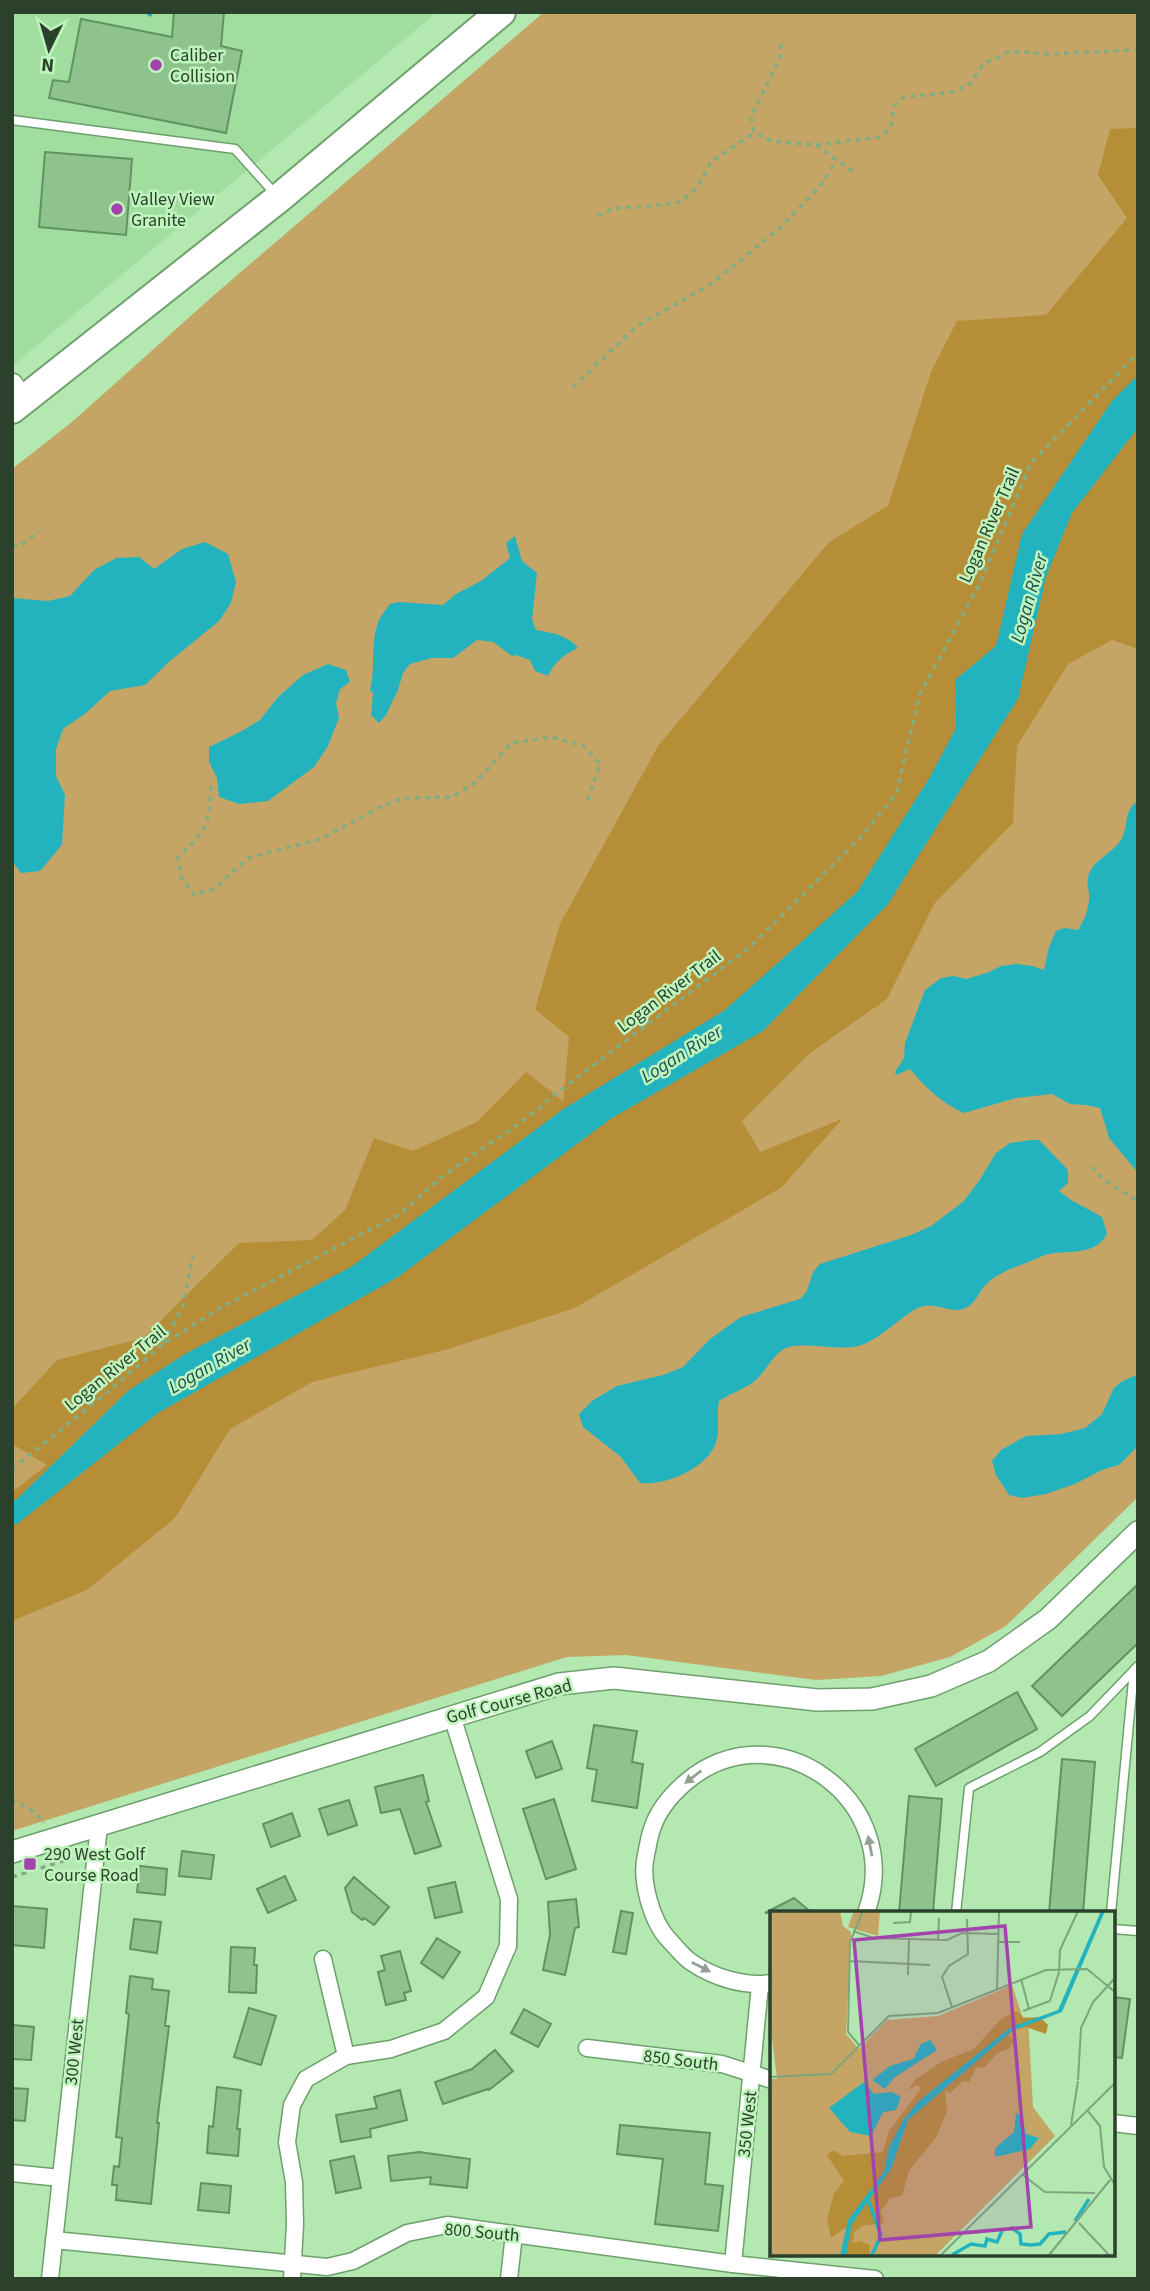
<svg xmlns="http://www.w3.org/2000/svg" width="1150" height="2291" font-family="'Source Sans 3',sans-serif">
  <rect width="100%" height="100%" fill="#b3e8b0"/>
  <path fill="#a2dda0" d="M 12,12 L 436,13 L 12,366 Z"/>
  <path fill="#c5a566" d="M 544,12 L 1138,12 L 1138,1497 L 1006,1626 L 950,1657 L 881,1676 L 816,1680 L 626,1655 L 567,1657 L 12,1831 L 12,469 L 72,422 L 213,296 Z"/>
  <path fill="#b68e38" d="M 1138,128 L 1138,649 L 1112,640 L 1068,664 L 1017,746 L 1013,823 L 934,904 L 887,999 L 810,1053 L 742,1121 L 760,1152 L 842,1119 L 782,1187 L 575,1308 L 445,1350 L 312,1382 L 230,1429 L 175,1518 L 87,1590 L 12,1621 L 12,1492 L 47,1465 L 12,1444 L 12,1409 L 57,1360 L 143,1338 L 239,1243 L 312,1240 L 345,1210 L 374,1138 L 413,1151 L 477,1122 L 526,1072 L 563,1101 L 569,1037 L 535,1009 L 560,924 L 658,746 L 829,542 L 888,506 L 931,372 L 957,321 L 1046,315 L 1127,218 L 1098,175 L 1110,129 Z"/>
  <g fill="#23b3bf">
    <path d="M 1138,375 L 1138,428 L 1072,513 L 1046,577 L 1018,699 L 888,904 L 763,1031 L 612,1118 L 398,1277 L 158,1413 L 17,1524 L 12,1525 L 12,1501 L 17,1499 L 128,1391 L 185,1354 L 351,1267 L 562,1110 L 725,1010 L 857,892 L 930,777 L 956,728 L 955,680 L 996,646 L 1022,534 L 1112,401 Z"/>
    <path d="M 515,536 L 522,561 L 537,573 L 532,620 L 536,630 C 552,633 568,635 578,648 C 564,655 555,661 548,676 L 535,671 L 530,660 L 516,655 L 512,656 L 493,642 L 477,640 L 453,658 L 432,658 L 410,664 L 403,673 L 398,690 L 386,715 L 379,723 L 371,715 L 373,693 L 370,690 C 376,669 370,644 378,623 C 380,616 386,610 390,604 L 399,602 L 443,605 L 456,594 L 481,581 L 510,558 L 506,543 Z"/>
    <path d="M 205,542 L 228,554 L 236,582 L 231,603 L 219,621 L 170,661 L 145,685 L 110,691 L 86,713 L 63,729 L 56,749 L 56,776 L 65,795 L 62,845 L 40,871 L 21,873 L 12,861 L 12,598 L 48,601 L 70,596 L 94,570 L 116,558 L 139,557 L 154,569 L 182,549 Z"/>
    <path d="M 328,664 L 346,670 L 350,682 L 340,689 L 336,703 L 339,718 L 328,746 L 314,767 L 268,801 L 239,804 L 219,797 L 217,778 L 209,762 L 209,747 L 240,732 L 260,720 L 278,697 L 303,675 Z"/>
    <path d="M 1138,801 L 1138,1173 L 1109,1138 L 1100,1108 L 1086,1105 L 1070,1104 L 1052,1094 L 1016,1098 L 964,1113 C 940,1102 926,1088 910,1069 L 896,1075 L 895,1072 L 904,1058 L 905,1043 L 925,990 L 941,978 L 954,976 L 966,979 L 987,973 L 1001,966 L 1017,964 L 1032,966 L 1044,970 L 1049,947 L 1056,931 L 1065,928 L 1078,930 C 1084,921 1088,911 1089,899 C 1090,892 1086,884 1088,877 C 1092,860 1112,854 1121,840 C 1129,827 1123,810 1138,801 Z"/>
    <path d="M 1031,1140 L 1039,1140 L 1068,1170 L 1068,1183 L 1059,1191 L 1071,1200 L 1102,1217 L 1107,1234 C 1093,1260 1060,1247 1040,1257 C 1022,1266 996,1271 984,1287 C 977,1295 974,1306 963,1309 C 948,1314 934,1299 916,1309 C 899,1318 877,1342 858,1346 C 837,1351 808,1342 789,1347 C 775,1350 767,1370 756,1380 C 745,1389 731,1393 719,1401 C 716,1415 721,1430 715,1445 C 705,1469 665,1486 640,1483 L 621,1457 L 583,1427 L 579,1414 L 592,1401 L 617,1386 L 663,1375 L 683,1367 L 710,1339 L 741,1317 L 800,1299 L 807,1291 L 813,1272 L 820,1264 L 911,1235 L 931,1226 L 963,1202 L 979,1181 L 996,1153 L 1010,1143 Z"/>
    <path d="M 1138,1374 L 1138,1446 L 1119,1465 L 1102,1470 L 1075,1484 L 1046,1494 L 1022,1498 L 1009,1495 L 996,1475 L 992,1461 L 1001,1450 L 1026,1436 L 1061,1434 L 1085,1428 L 1102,1414 L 1114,1388 L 1121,1382 Z"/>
  </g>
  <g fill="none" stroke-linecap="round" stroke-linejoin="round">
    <path stroke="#23b3bf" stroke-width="5" d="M 148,12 L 150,14"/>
  </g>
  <g fill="#8fc38d" stroke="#619360" stroke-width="2">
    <path d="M 174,12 L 224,12 L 221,46 L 242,51 L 226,133 L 49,98 L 53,80 L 69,82 L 81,19 L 172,37 Z"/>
    <path d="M 45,152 L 132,159 L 126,235 L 39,227 Z"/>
    <path d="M 1138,1584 L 1138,1643 L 1062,1716 L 1032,1686 Z"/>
    <path d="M 1017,1692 L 1037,1729 L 936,1786 L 915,1749 Z"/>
    <path d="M 594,1725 L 637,1731 L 632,1762 L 643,1764 L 637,1808 L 592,1801 L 597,1770 L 587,1768 Z"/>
    <path d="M 552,1741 L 562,1769 L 536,1778 L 526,1751 Z"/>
    <path d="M 1062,1759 L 1095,1762 L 1083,1913 L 1049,1913 Z"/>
    <path d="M 423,1775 L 429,1801 L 426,1802 L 441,1846 L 415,1854 L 400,1809 L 381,1813 L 375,1787 Z"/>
    <path d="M 909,1796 L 942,1799 L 933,1913 L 899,1913 Z"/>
    <path d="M 554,1799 L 576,1869 L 546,1879 L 523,1809 Z"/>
    <path d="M 349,1800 L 357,1825 L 328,1835 L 319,1809 Z"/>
    <path d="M 292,1813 L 300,1836 L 271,1847 L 263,1824 Z"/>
    <path d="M 182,1851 L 214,1855 L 211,1879 L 179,1876 Z"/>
    <path d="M 140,1866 L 167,1869 L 165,1895 L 137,1892 Z"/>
    <path d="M 285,1876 L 296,1900 L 268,1913 L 257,1889 Z"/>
    <path d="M 354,1877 L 389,1907 L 374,1925 L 364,1918 L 362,1920 L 352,1912 L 345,1888 Z"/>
    <path d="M 455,1882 L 462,1912 L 435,1918 L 428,1888 Z"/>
    <path d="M 794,1898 L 812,1913 L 765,1913 Z"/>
    <path d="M 576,1899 L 579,1927 L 575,1928 L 565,1975 L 543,1970 L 550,1935 L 548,1902 Z"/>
    <path d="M 12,1906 L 47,1909 L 44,1948 L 12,1945 Z"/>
    <path d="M 621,1911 L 633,1913 L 626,1954 L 613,1952 Z"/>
    <path d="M 134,1919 L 161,1922 L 157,1953 L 130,1949 Z"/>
    <path d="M 437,1938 L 460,1952 L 443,1978 L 421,1963 Z"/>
    <path d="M 231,1947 L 255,1948 L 254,1965 L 257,1965 L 256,1993 L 229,1992 Z"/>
    <path d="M 400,1951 L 411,1991 L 404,1993 L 406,2000 L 386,2005 L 378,1972 L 385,1970 L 381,1956 Z"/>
    <path d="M 130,1976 L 153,1979 L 152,1989 L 169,1991 L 165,2026 L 169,2026 L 157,2123 L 159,2123 L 151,2204 L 116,2200 L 117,2185 L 112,2185 L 114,2166 L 119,2167 L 122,2138 L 116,2137 L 129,2014 L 126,2013 Z"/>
    <path d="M 1113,1997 L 1130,1999 L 1122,2058 L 1113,2057 Z"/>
    <path d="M 249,2008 L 276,2016 L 261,2065 L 234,2057 Z"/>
    <path d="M 524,2009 L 551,2024 L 538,2047 L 511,2033 Z"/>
    <path d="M 12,2025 L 34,2027 L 31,2060 L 12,2059 Z"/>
    <path d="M 495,2050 L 513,2071 L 489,2090 L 488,2089 L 443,2104 L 435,2082 L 472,2069 Z"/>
    <path d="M 217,2087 L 241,2090 L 237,2129 L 240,2129 L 238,2156 L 207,2153 L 209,2126 L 213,2127 Z"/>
    <path d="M 12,2088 L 28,2089 L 25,2121 L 12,2120 Z"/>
    <path d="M 400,2090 L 407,2120 L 370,2129 L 371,2137 L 341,2142 L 336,2115 L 377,2108 L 374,2097 Z"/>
    <path d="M 620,2125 L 710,2133 L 705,2184 L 723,2186 L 718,2231 L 655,2224 L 663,2159 L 617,2154 Z"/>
    <path d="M 419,2152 L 470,2159 L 467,2188 L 430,2184 L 431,2177 L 391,2181 L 388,2156 Z"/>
    <path d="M 354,2156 L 361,2188 L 336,2193 L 330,2161 Z"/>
    <path d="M 201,2183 L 231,2186 L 229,2213 L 198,2210 Z"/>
  </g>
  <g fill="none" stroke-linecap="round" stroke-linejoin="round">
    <g stroke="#6da06c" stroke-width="11">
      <g id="lane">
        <path d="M 12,120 L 235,149 L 277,196"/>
        <path d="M 956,1913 L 969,1788 L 1040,1752 L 1090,1716 L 1138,1666"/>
        <path d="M 1111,1913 L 1134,1670"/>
        <path d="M 1113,1929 L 1138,1931"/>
      </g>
    </g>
    <g stroke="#6da06c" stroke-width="19">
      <g id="street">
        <path d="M 323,1959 L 346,2056"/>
        <path d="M 772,1983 C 745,1987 714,1978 691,1962 C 683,1957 676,1947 669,1940 C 651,1921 640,1879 646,1855 C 648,1846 649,1837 652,1829 C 658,1810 672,1794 686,1782 C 776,1706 907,1802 866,1913"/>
        <path d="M 587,2048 L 722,2064 L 772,2080"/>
        <path d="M 1113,2123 L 1138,2126"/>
        <path d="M 12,2173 L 60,2178"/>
        <path d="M 54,2240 L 327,2267 L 353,2261 L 407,2233 L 447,2225 L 733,2264 L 875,2279"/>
        <path d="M 733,2264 L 760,1985"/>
        <path d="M 50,2279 L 99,1826"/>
        <path d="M 292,2279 L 295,2224 L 294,2182 L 287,2142 L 292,2105 L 306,2079 L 346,2056 L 391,2049 L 444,2031 L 486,1997 L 508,1946 L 509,1899 L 452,1716"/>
        <path d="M 509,2279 L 514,2234"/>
      </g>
    </g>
    <g stroke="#6da06c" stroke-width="24">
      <g id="secondary">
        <path d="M 12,384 L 23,400"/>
        <path d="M 12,1852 L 559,1684 L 614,1678 L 817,1700 L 872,1699 L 931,1686 L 989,1661 L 1048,1619 L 1138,1532"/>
      </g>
    </g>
    <g stroke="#6da06c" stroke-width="32">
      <path id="highway" d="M 12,409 L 279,198 L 501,12"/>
    </g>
    <g stroke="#83ad81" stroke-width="3.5" stroke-dasharray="5 5" stroke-linecap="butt">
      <path d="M 781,44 L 780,58 L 751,117 L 754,133 L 772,141 L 816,145 L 854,172"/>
      <path d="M 816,145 L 881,137 L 891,126 L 894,106 L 904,97 L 954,92 L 971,83 L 983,64 L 1011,51 L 1048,54 L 1138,50"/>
      <path d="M 598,216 L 614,208 L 641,207 L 681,202 L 698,186 L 711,162 L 754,133"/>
      <path d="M 573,387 L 636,327 L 711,284 L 779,229 L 822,184 L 836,161"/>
      <path d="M 12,546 L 21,545 L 39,531"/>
      <path d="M 211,786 C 209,827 206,829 178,858 L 181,877 L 194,895 L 214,889 L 248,858 L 321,839 L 382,806 L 403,798 L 452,797 L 476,782 L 511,743 L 551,737 L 584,746 L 600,764 L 588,800"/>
      <path d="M 1092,1167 L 1104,1180 L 1138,1201"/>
      <path d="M 163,1343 L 183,1306 L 193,1255"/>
      <path d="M 12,1469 L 104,1395 L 162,1345 L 222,1307 L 400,1214 L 444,1175 L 524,1120 L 558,1092 L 749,948 L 860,838 L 896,794 L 920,694 L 980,583 L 1031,463 L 1138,353"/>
      <path d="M 12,1799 L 36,1813 L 44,1823"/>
      <path d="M 12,1877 L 70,1859"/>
    </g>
    <use href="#lane" stroke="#fff" stroke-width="8"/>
    <use href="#street" stroke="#fff" stroke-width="16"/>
    <use href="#secondary" stroke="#fff" stroke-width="21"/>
    <use href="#highway" stroke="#fff" stroke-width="28"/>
  </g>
  <defs><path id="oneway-solid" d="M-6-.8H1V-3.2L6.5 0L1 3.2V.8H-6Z" transform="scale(1.75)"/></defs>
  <g fill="#95a095">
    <use href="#oneway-solid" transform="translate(693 1777) rotate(142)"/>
    <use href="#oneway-solid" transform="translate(870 1846) rotate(-101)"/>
    <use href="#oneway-solid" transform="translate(701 1967) rotate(27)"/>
  </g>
  <g fill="#a344ad" stroke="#bff5bd" stroke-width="2.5">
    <circle cx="156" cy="65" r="7"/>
    <circle cx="117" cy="209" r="7"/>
    <rect x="23" y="1857" width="14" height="14" rx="3.5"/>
  </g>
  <g text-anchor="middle" stroke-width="5" stroke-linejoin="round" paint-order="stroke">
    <g font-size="18" fill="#2b412b" stroke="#bff5bd" text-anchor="start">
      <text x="170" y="61">Caliber<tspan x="170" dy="21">Collision</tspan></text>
      <text x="131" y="205">Valley View<tspan x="131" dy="21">Granite</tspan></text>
      <text x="44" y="1860">290 West Golf<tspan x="44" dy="21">Course Road</tspan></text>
    </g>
    <g font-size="18" fill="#2b412b" stroke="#bff5bd">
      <text transform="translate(989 525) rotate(-66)" y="6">Logan River Trail</text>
      <text transform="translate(669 991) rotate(-37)" y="6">Logan River Trail</text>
      <text transform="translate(115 1368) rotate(-39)" y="6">Logan River Trail</text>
      <text transform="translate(509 1701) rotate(-15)" y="6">Golf Course Road</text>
      <text transform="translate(74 2052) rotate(-84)" y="6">300 West</text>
      <text transform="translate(681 2060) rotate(7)" y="6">850 South</text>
      <text transform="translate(747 2124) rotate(-84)" y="6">350 West</text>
      <text transform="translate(482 2232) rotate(5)" y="6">800 South</text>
    </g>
    <g font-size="19" font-style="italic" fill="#185055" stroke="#bff5bd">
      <text transform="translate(1028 598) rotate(-74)" y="7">Logan River</text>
      <text transform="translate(681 1053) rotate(-32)" y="7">Logan River</text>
      <text transform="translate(209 1365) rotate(-30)" y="7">Logan River</text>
    </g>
  </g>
  <g transform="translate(770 1911)">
    <rect width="345" height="345" fill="#b3e8b0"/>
    <path d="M 0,0 L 70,0 L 73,15 L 81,21 L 76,123 L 89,138 L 117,109 L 168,105 L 242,74 L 253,107 L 258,106 L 263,196 L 285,225 L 166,344 L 0,344 L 0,168 L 7,168 L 0,111 ZM 84,0 L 110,0 L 108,25 L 78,16 Z" fill="#c5a566"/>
    <path d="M 247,100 L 254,107 L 270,106 L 278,114 L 276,123 L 256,116 L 244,119 L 238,124 L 245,130 L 238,138 L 227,142 L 215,156 L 206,157 L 199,171 L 193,170 L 180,182 L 175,179 L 177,201 L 166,226 L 139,260 L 132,285 L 120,287 L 111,300 L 114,312 L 92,315 L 84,321 L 83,332 L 91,330 L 100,334 L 99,344 L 68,344 L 75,340 L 76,316 L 61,327 L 57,308 L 64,282 L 74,270 L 57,244 L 63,239 L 73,245 L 113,241 L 119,220 L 151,178 L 148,174 L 138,179 L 145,169 L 171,151 L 204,138 L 231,108 Z" fill="#b68e38"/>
    <path d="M 331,0 L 335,0 L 292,101 L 242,120 L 138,209 L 121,258 L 82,313 L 76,344 L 70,344 L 78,309 L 114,261 L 119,236 L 134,208 L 149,190 L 241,116 L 288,99 ZM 160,129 L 167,139 L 125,166 L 115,178 L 102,169 L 120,155 L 143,148 L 151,133 ZM 94,171 L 104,183 L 122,181 L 131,186 L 126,199 L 113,201 L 101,225 L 80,221 L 59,197 ZM 246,202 L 252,205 L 256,223 L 269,227 L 260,238 L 225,246 L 225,237 L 244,221 Z" fill="#23b3bf"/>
    <path fill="none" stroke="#23b3bf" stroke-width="3.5" d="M 98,289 L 111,324 L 102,344M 305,310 L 319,288M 241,316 L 250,323 L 251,333 L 261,334 L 270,333 L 279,323 L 296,321M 182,344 L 201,333 L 215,335 L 217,328 L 227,331 L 232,320"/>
    <path fill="none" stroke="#7da57b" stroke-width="2" d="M 123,12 L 140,11 L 141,0M 83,20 L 104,27 L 177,29 L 192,22 L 228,23M 168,29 L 169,7M 228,31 L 250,31M 80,50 L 160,54M 138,64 L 139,28M 251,68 L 259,98M 227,78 L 229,0M 182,96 L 172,66 L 179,55 L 198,43 L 197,8M 253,100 L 280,90 L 289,61 L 290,39 L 308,0M 89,134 L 78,121 L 80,31 L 93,0M 0,166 L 61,163 L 119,105 L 168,102 L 276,59 L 317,58 L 345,81M 308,169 L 311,117 L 323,91 L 345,67M 317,199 L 330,215 L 334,256 L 345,274M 301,214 L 308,170M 253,264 L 275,281 L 325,282M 309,312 L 339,344M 171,344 L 345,172M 279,344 L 340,269"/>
    <path fill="#a344ad" fill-opacity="0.15" stroke="#a344ad" stroke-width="3.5" d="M 235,15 L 261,316 L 110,329 L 84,29 Z"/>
    <rect width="345" height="345" fill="none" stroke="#2b412b" stroke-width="3.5"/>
  </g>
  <rect width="1150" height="2291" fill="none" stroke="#2b412b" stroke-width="28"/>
  <g transform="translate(49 49) rotate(185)" stroke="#bff5bd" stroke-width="5" paint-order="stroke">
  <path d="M0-5L12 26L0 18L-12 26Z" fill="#2b412b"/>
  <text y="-10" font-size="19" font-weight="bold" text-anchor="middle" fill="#2b412b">N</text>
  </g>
</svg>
